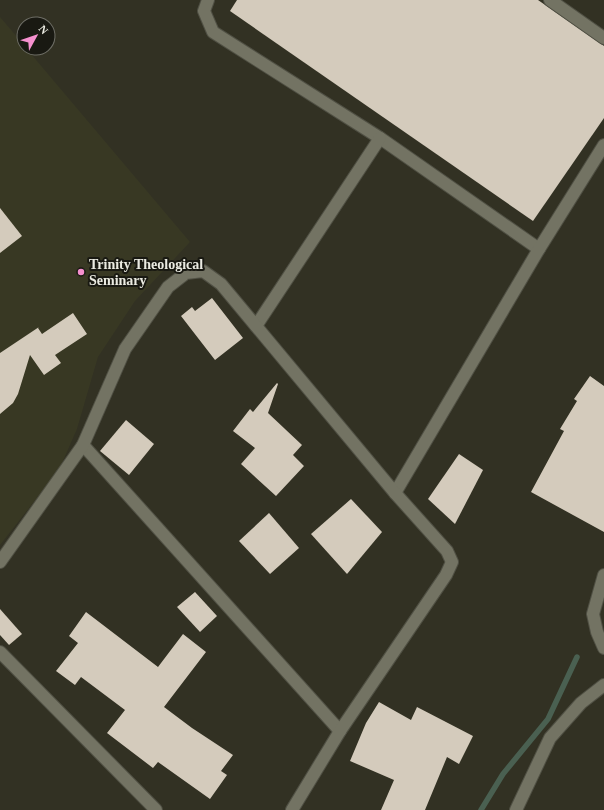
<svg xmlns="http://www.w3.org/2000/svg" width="604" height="810" font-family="'Times New Roman',serif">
  <rect width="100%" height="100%" fill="#323123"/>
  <path fill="#383823" d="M 0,17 L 24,45 L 24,48 L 26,48 L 190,242 L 135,301 L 98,357 L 77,429 L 59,470 L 0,545 Z"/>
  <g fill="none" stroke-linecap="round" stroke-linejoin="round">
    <path stroke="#4a6051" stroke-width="5.5" d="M 481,810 L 503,774 L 548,719 L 577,657"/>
  </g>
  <g fill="#d4cbbc">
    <path d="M 237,0 L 538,0 L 604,46 L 604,118 L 533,221 L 230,11 Z"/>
    <path d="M 0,208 L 22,236 L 0,253 Z"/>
    <path d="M 212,298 L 243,338 L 215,360 L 181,316 L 192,307 L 195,311 Z"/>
    <path d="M 73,313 L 87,334 L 55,355 L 61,363 L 44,375 L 30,355 L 18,394 L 13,403 L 0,414 L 0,353 L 39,327 L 38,328 L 42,334 Z"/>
    <path d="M 590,376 L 604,386 L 604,532 L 531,492 L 564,431 L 560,429 L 577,401 L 574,399 Z"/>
    <path d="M 277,383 L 278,384 L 268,413 L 302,445 L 293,455 L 304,466 L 276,496 L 241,464 L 255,448 L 233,431 L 250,409 L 253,412 Z"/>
    <path d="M 126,420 L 154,444 L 129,475 L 100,451 Z"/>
    <path d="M 459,454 L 483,470 L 455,524 L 428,499 Z"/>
    <path d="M 351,499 L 382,532 L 347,574 L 311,534 Z"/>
    <path d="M 269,513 L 299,548 L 270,574 L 239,541 Z"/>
    <path d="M 195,592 L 217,616 L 200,632 L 177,607 Z"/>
    <path d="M 0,609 L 22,634 L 9,645 L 0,635 Z"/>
    <path d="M 86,612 L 158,667 L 183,634 L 206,652 L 164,707 L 192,728 L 233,755 L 221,771 L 227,775 L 210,799 L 158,762 L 153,768 L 107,733 L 125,710 L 81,677 L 75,685 L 56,671 L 78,643 L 69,636 Z"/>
    <path d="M 379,702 L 411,720 L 417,707 L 473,736 L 459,764 L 447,757 L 425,810 L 381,810 L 394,780 L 350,761 L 366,723 Z"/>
  </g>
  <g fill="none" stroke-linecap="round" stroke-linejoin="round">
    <g stroke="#505044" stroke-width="14">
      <g id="minor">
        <path d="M 208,0 L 204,11 L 213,32 L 380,138 L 539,249"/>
        <path d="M 550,0 L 604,38"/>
        <path d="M 256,326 L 380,138"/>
        <path d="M 83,445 L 340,731"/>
        <path d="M 395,493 L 539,249 L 604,145"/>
        <path d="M 0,562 L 83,445 L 125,349 L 168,287 L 186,273 L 203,271 L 221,284 L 395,493 L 447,551 L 452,562 L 446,575 L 340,731 L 292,810"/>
        <path d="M 604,575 L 593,614 L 597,632 L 604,648"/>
        <path d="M 0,652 L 156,810"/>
        <path d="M 516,810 L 550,738 L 581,703 L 604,685"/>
      </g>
    </g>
    <use href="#minor" stroke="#737363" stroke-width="12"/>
  </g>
  <circle fill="#f690cf" stroke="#191912" stroke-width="1.5" cx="81" cy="272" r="4"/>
  <g text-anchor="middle" stroke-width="4" stroke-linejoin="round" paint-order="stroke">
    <g font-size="14" font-weight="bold" fill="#ebebe2" stroke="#191912" text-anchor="start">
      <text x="89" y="269">Trinity Theological<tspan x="89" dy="16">Seminary</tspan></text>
    </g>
  </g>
  <g transform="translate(36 36) rotate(50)"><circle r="19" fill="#191912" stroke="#6d6d65"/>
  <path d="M0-3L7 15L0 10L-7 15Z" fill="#f690cf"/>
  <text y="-6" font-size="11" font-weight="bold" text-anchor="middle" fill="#ebebe2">N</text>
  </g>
</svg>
